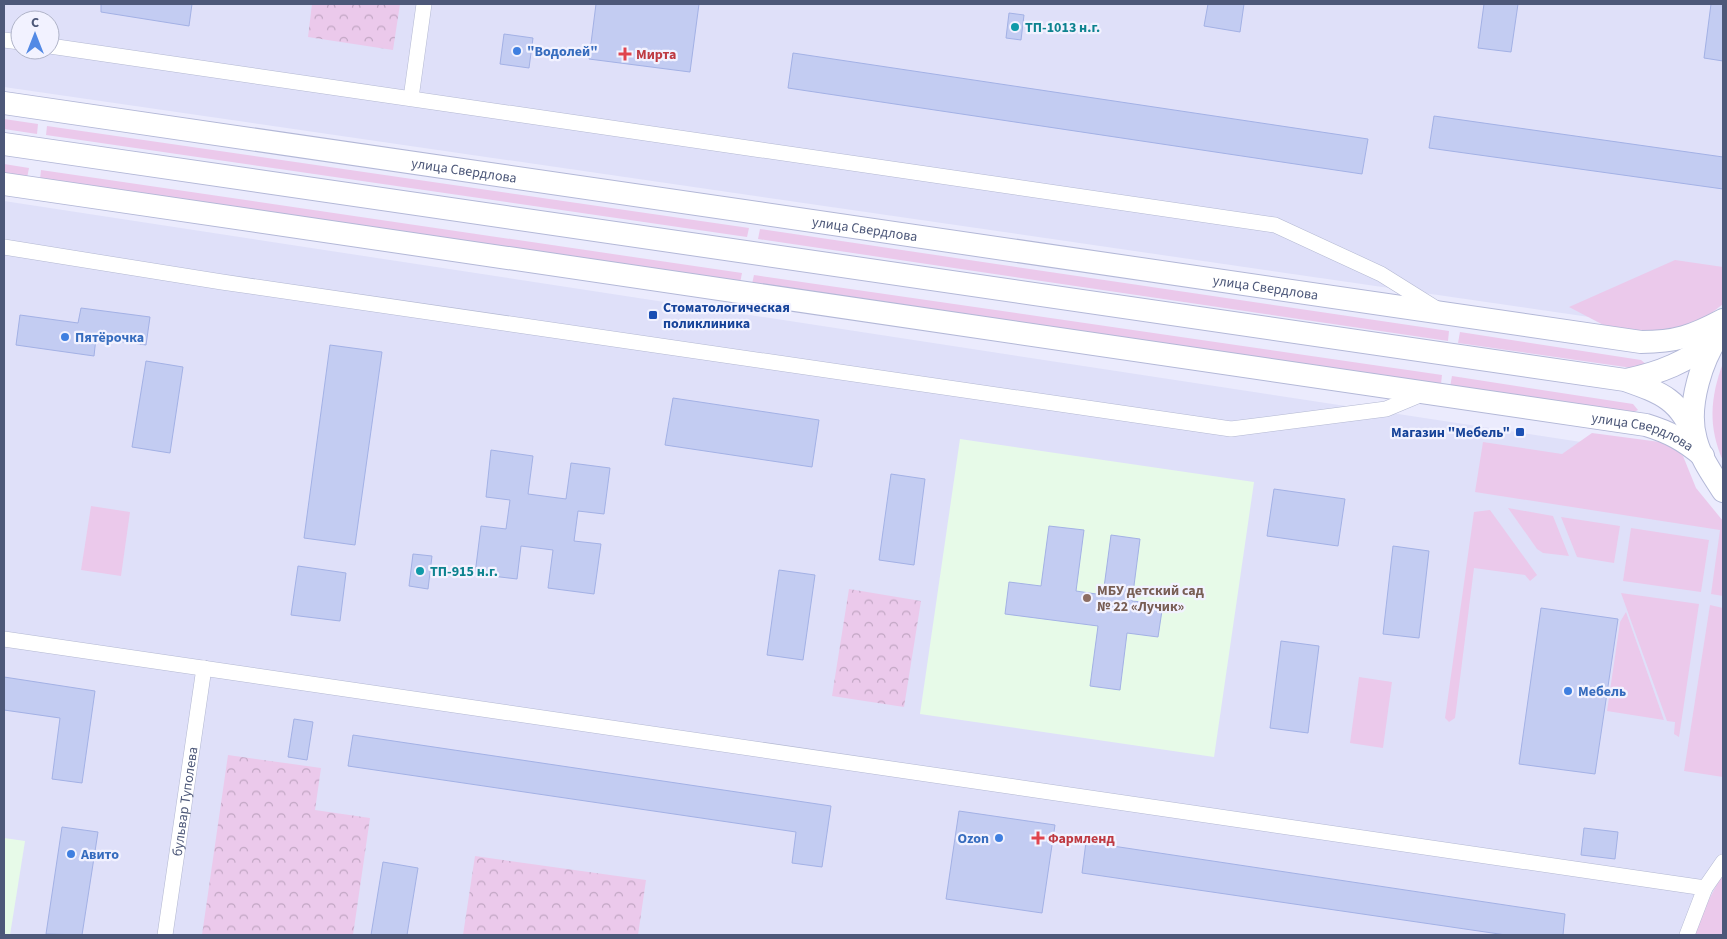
<svg xmlns="http://www.w3.org/2000/svg" width="1727" height="939" font-family="'Source Sans 3',sans-serif">
  <defs>
    <pattern id="forest-crowns" width="20" height="18" patternUnits="userSpaceOnUse" patternTransform="scale(1.25)"><rect width="20" height="18" fill="#ebc9eb"/><path d="M2 6a3 3 0 1 1 6 0M12 15a3 3 0 1 1 6 0" fill="none" stroke="#c1a6c3"/></pattern>
  </defs>
  <rect width="100%" height="100%" fill="#ebebfd"/>
  <g fill="#dfe0f9" fill-rule="evenodd">
    <path d="M 4,4 L 1723,4 L 1723,295 L 1672,329 L 4,87 ZM 20,20 L 50,20 L 50,50 L 20,50 Z"/>
    <path d="M 4,201 L 1666,455 L 1723,522 L 1723,910 L 1720,935 L 4,935 Z"/>
  </g>
  <g fill="#e7fae8">
    <path d="M 960,439 L 1254,482 L 1214,757 L 920,714 Z"/>
    <path d="M 4,838 L 25,841 L 10,935 L 4,935 Z"/>
  </g>
  <g fill="#ebc9eb">
    <path d="M 4,119 L 38,124 L 37,134 L 4,129 Z"/>
    <path d="M 47,126 L 749,228 L 747,237 L 46,135 Z"/>
    <path d="M 4,164 L 29,168 L 27,178 L 4,174 Z"/>
    <path d="M 41,170 L 742,273 L 740,283 L 40,180 Z"/>
    <path d="M 760,229 L 1449,331 L 1448,341 L 758,239 Z"/>
    <path d="M 1675,260 L 1723,267 L 1723,304 L 1700,322 L 1675,333 L 1613,330 L 1569,307 Z"/>
    <path d="M 754,275 L 1442,375 L 1441,384 L 752,284 Z"/>
    <path d="M 1460,332 L 1641,360 L 1647,365 L 1639,369 L 1458,343 Z"/>
    <path d="M 1723,363 L 1723,461 C 1708,427 1710,398 1723,363 Z"/>
    <path d="M 1452,376 L 1633,404 L 1638,410 L 1634,412 L 1450,387 Z"/>
    <path d="M 1592,433 L 1660,442 L 1677,450 L 1683,456 L 1696,488 L 1723,521 L 1723,596 L 1711,594 L 1720,530 L 1475,492 L 1483,442 L 1562,454 Z"/>
    <path d="M 91,506 L 130,512 L 121,576 L 81,570 Z"/>
    <path d="M 1508,508 L 1553,516 L 1569,556 L 1543,553 L 1537,549 Z"/>
    <path d="M 1490,510 L 1537,575 L 1530,581 L 1525,575 L 1474,568 L 1455,718 L 1449,722 L 1445,718 L 1474,512 Z"/>
    <path d="M 1561,517 L 1620,526 L 1614,563 L 1577,557 Z"/>
    <path d="M 1631,528 L 1709,540 L 1701,592 L 1623,581 Z"/>
    <path d="M 1621,593 L 1699,604 L 1679,737 L 1674,734 L 1675,722 L 1667,721 Z"/>
    <path d="M 1710,605 L 1723,608 L 1723,777 L 1684,771 Z"/>
    <path d="M 1626,612 L 1664,720 L 1607,711 L 1620,622 Z"/>
    <path d="M 1359,677 L 1392,682 L 1383,748 L 1350,743 Z"/>
    <path d="M 1723,873 L 1723,935 L 1695,935 L 1704,909 Z"/>
  </g>
  <g fill="url(#forest-crowns)">
    <path d="M 312,4 L 400,4 L 393,50 L 308,37 Z"/>
    <path d="M 849,589 L 921,601 L 904,707 L 832,696 Z"/>
    <path d="M 228,755 L 321,768 L 315,810 L 370,818 L 353,935 L 202,935 Z"/>
    <path d="M 475,856 L 646,880 L 638,935 L 463,935 Z"/>
  </g>
  <g fill="#c3ccf2" stroke="#a3b1e5">
    <path d="M 101,4 L 192,4 L 189,26 L 101,12 Z"/>
    <path d="M 596,4 L 699,4 L 690,72 L 589,59 Z"/>
    <path d="M 1208,4 L 1244,4 L 1240,32 L 1204,26 Z"/>
    <path d="M 1484,4 L 1518,4 L 1511,52 L 1478,48 Z"/>
    <path d="M 1711,4 L 1723,4 L 1723,61 L 1704,58 Z"/>
    <path d="M 1009,13 L 1024,15 L 1021,40 L 1006,38 Z"/>
    <path d="M 504,34 L 533,38 L 529,68 L 500,64 Z"/>
    <path d="M 793,53 L 1368,139 L 1362,174 L 788,88 Z"/>
    <path d="M 1434,116 L 1723,157 L 1723,189 L 1429,148 Z"/>
    <path d="M 81,308 L 150,317 L 146,345 L 96,338 L 94,356 L 16,345 L 20,315 L 78,323 Z"/>
    <path d="M 330,345 L 382,352 L 355,545 L 304,538 Z"/>
    <path d="M 146,361 L 183,367 L 170,453 L 132,447 Z"/>
    <path d="M 673,398 L 819,420 L 812,467 L 665,445 Z"/>
    <path d="M 491,450 L 533,456 L 528,494 L 566,499 L 571,463 L 610,468 L 604,514 L 578,511 L 574,541 L 601,544 L 594,594 L 548,588 L 553,550 L 521,546 L 517,579 L 475,574 L 481,526 L 506,529 L 510,500 L 486,497 Z"/>
    <path d="M 891,474 L 925,479 L 914,565 L 879,560 Z"/>
    <path d="M 1274,489 L 1345,499 L 1338,546 L 1267,536 Z"/>
    <path d="M 1049,526 L 1084,530 L 1076,591 L 1103,595 L 1111,535 L 1140,539 L 1132,601 L 1163,604 L 1158,637 L 1127,633 L 1120,690 L 1090,686 L 1098,626 L 1005,614 L 1009,582 L 1041,586 Z"/>
    <path d="M 1393,546 L 1429,551 L 1419,638 L 1383,634 Z"/>
    <path d="M 413,554 L 432,556 L 428,589 L 409,586 Z"/>
    <path d="M 298,566 L 346,573 L 340,621 L 291,615 Z"/>
    <path d="M 779,570 L 815,575 L 803,660 L 767,655 Z"/>
    <path d="M 1541,608 L 1618,619 L 1595,774 L 1519,764 Z"/>
    <path d="M 1281,641 L 1319,646 L 1308,733 L 1270,728 Z"/>
    <path d="M 4,677 L 95,691 L 82,783 L 52,779 L 60,718 L 4,710 Z"/>
    <path d="M 294,719 L 313,722 L 307,760 L 288,757 Z"/>
    <path d="M 353,735 L 831,806 L 822,867 L 792,863 L 796,832 L 348,766 Z"/>
    <path d="M 959,811 L 1055,825 L 1042,913 L 946,899 Z"/>
    <path d="M 62,827 L 98,832 L 82,935 L 46,934 Z"/>
    <path d="M 1584,828 L 1618,832 L 1615,859 L 1581,855 Z"/>
    <path d="M 1086,842 L 1565,914 L 1563,935 L 1506,935 L 1082,873 Z"/>
    <path d="M 383,862 L 418,868 L 407,935 L 371,935 Z"/>
  </g>
  <g fill="none" stroke-linecap="round" stroke-linejoin="round">
    <g stroke="#b3b8d2" stroke-width="16">
      <g id="street">
        <path d="M 4,40 L 20,42"/>
        <path d="M 50,46 L 1275,225 L 1381,274 L 1437,309"/>
        <path d="M 411,98 L 424,4"/>
        <path d="M 4,247 L 222,282 L 1231,429 L 1386,409 L 1422,394"/>
        <path d="M 4,639 L 1705,888"/>
        <path id="s1" d="M 165,935 L 204,668"/>
        <path d="M 1687,935 L 1705,888 L 1723,862"/>
      </g>
    </g>
    <g stroke="#b3b8d7" stroke-width="24">
      <g id="secondary">
        <path id="s2" d="M 4,103 L 1641,342 C 1676,342 1693,336 1723,320"/>
        <path d="M 4,144 L 1625,380 C 1662,393 1681,400 1695,439"/>
        <path id="s3" d="M 4,184 L 1646,425 C 1669,432 1684,440 1703,456"/>
        <path d="M 1723,330 C 1702,356 1686,407 1696,440 C 1701,459 1713,475 1723,491"/>
        <path d="M 1626,380 C 1660,373 1687,362 1714,340"/>
      </g>
    </g>
    <use href="#street" stroke="#fff" stroke-width="15"/>
    <use href="#secondary" stroke="#fff" stroke-width="22"/>
  </g>
  <g fill="#0f9aa8" stroke="#f2f2ff" stroke-width="2">
    <circle cx="1015" cy="27" r="5"/>
    <circle cx="420" cy="571" r="5"/>
  </g>
  <g fill="#3f7fe0" stroke="#f2f2ff" stroke-width="2">
    <circle cx="517" cy="51" r="5"/>
    <circle cx="65" cy="337" r="5"/>
    <circle cx="1568" cy="691" r="5"/>
    <circle cx="999" cy="838" r="5"/>
    <circle cx="71" cy="854" r="5"/>
  </g>
  <g fill="#e0444e" stroke="#f2f2ff" stroke-width="2">
    <path d="M622.5 46.5h5v5h5v5h-5v5h-5v-5h-5v-5h5z"/>
    <path d="M1035.5 830.5h5v5h5v5h-5v5h-5v-5h-5v-5h5z"/>
  </g>
  <g fill="#1a4fb4" stroke="#f2f2ff" stroke-width="2">
    <rect x="648" y="310" width="10" height="10" rx="2.5"/>
    <rect x="1515" y="427" width="10" height="10" rx="2.5"/>
  </g>
  <circle fill="#8d6e63" stroke="#f2f2ff" stroke-width="2" cx="1087" cy="598" r="5"/>
  <g text-anchor="middle" stroke-width="4.5" stroke-linejoin="round" paint-order="stroke">
    <g font-size="14" font-weight="bold" fill="#0d838f" stroke="#f2f2ff" text-anchor="start">
      <text x="1025" y="32">ТП-1013 н.г.</text>
      <text x="430" y="576">ТП-915 н.г.</text>
    </g>
    <g font-size="14" font-weight="bold" fill="#366cbe" stroke="#f2f2ff" text-anchor="start">
      <text x="527" y="56">"Водолей"</text>
      <text x="75" y="342">Пятёрочка</text>
      <text x="1578" y="696">Мебель</text>
      <text x="989" y="843" text-anchor="end">Ozon</text>
      <text x="81" y="859">Авито</text>
    </g>
    <g font-size="14" font-weight="bold" fill="#be3a42" stroke="#f2f2ff" text-anchor="start">
      <text x="636" y="59">Мирта</text>
      <text x="1048" y="843">Фармленд</text>
    </g>
    <g font-size="14" fill="#4d5879" stroke="#f2f2ff">
      <text dy="5" stroke="none"><textPath href="#s2" startOffset="465">улица Свердлова</textPath></text>
      <text dy="5" stroke="none"><textPath href="#s2" startOffset="870">улица Свердлова</textPath></text>
      <text dy="5" stroke="none"><textPath href="#s2" startOffset="1275">улица Свердлова</textPath></text>
      <text dy="5" stroke="none"><textPath href="#s3" startOffset="1658">улица Свердлова</textPath></text>
      <text dy="5" stroke="none"><textPath href="#s1" startOffset="135">бульвар Туполева</textPath></text>
    </g>
    <g font-size="14" font-weight="bold" fill="#164399" stroke="#f2f2ff" text-anchor="start">
      <text x="663" y="312">Стоматологическая<tspan x="663" dy="16">поликлиника</tspan></text>
      <text x="1510" y="437" text-anchor="end">Магазин "Мебель"</text>
    </g>
    <g font-size="14" font-weight="bold" fill="#785e54" stroke="#f2f2ff" text-anchor="start">
      <text x="1097" y="595">МБУ детский сад<tspan x="1097" dy="16">№ 22 «Лучик»</tspan></text>
    </g>
  </g>
  <rect width="1727" height="939" fill="none" stroke="#4d5879" stroke-width="10"/>
  <g transform="translate(35 35)"><circle r="24" fill="#f2f2ff" stroke="#b0b4c9"/>
  <path d="M0-4L9 19L0 12L-9 19Z" fill="#5289e5"/>
  <text y="-8" font-size="14" font-weight="bold" text-anchor="middle" fill="#4d5879">С</text>
  </g>
</svg>
